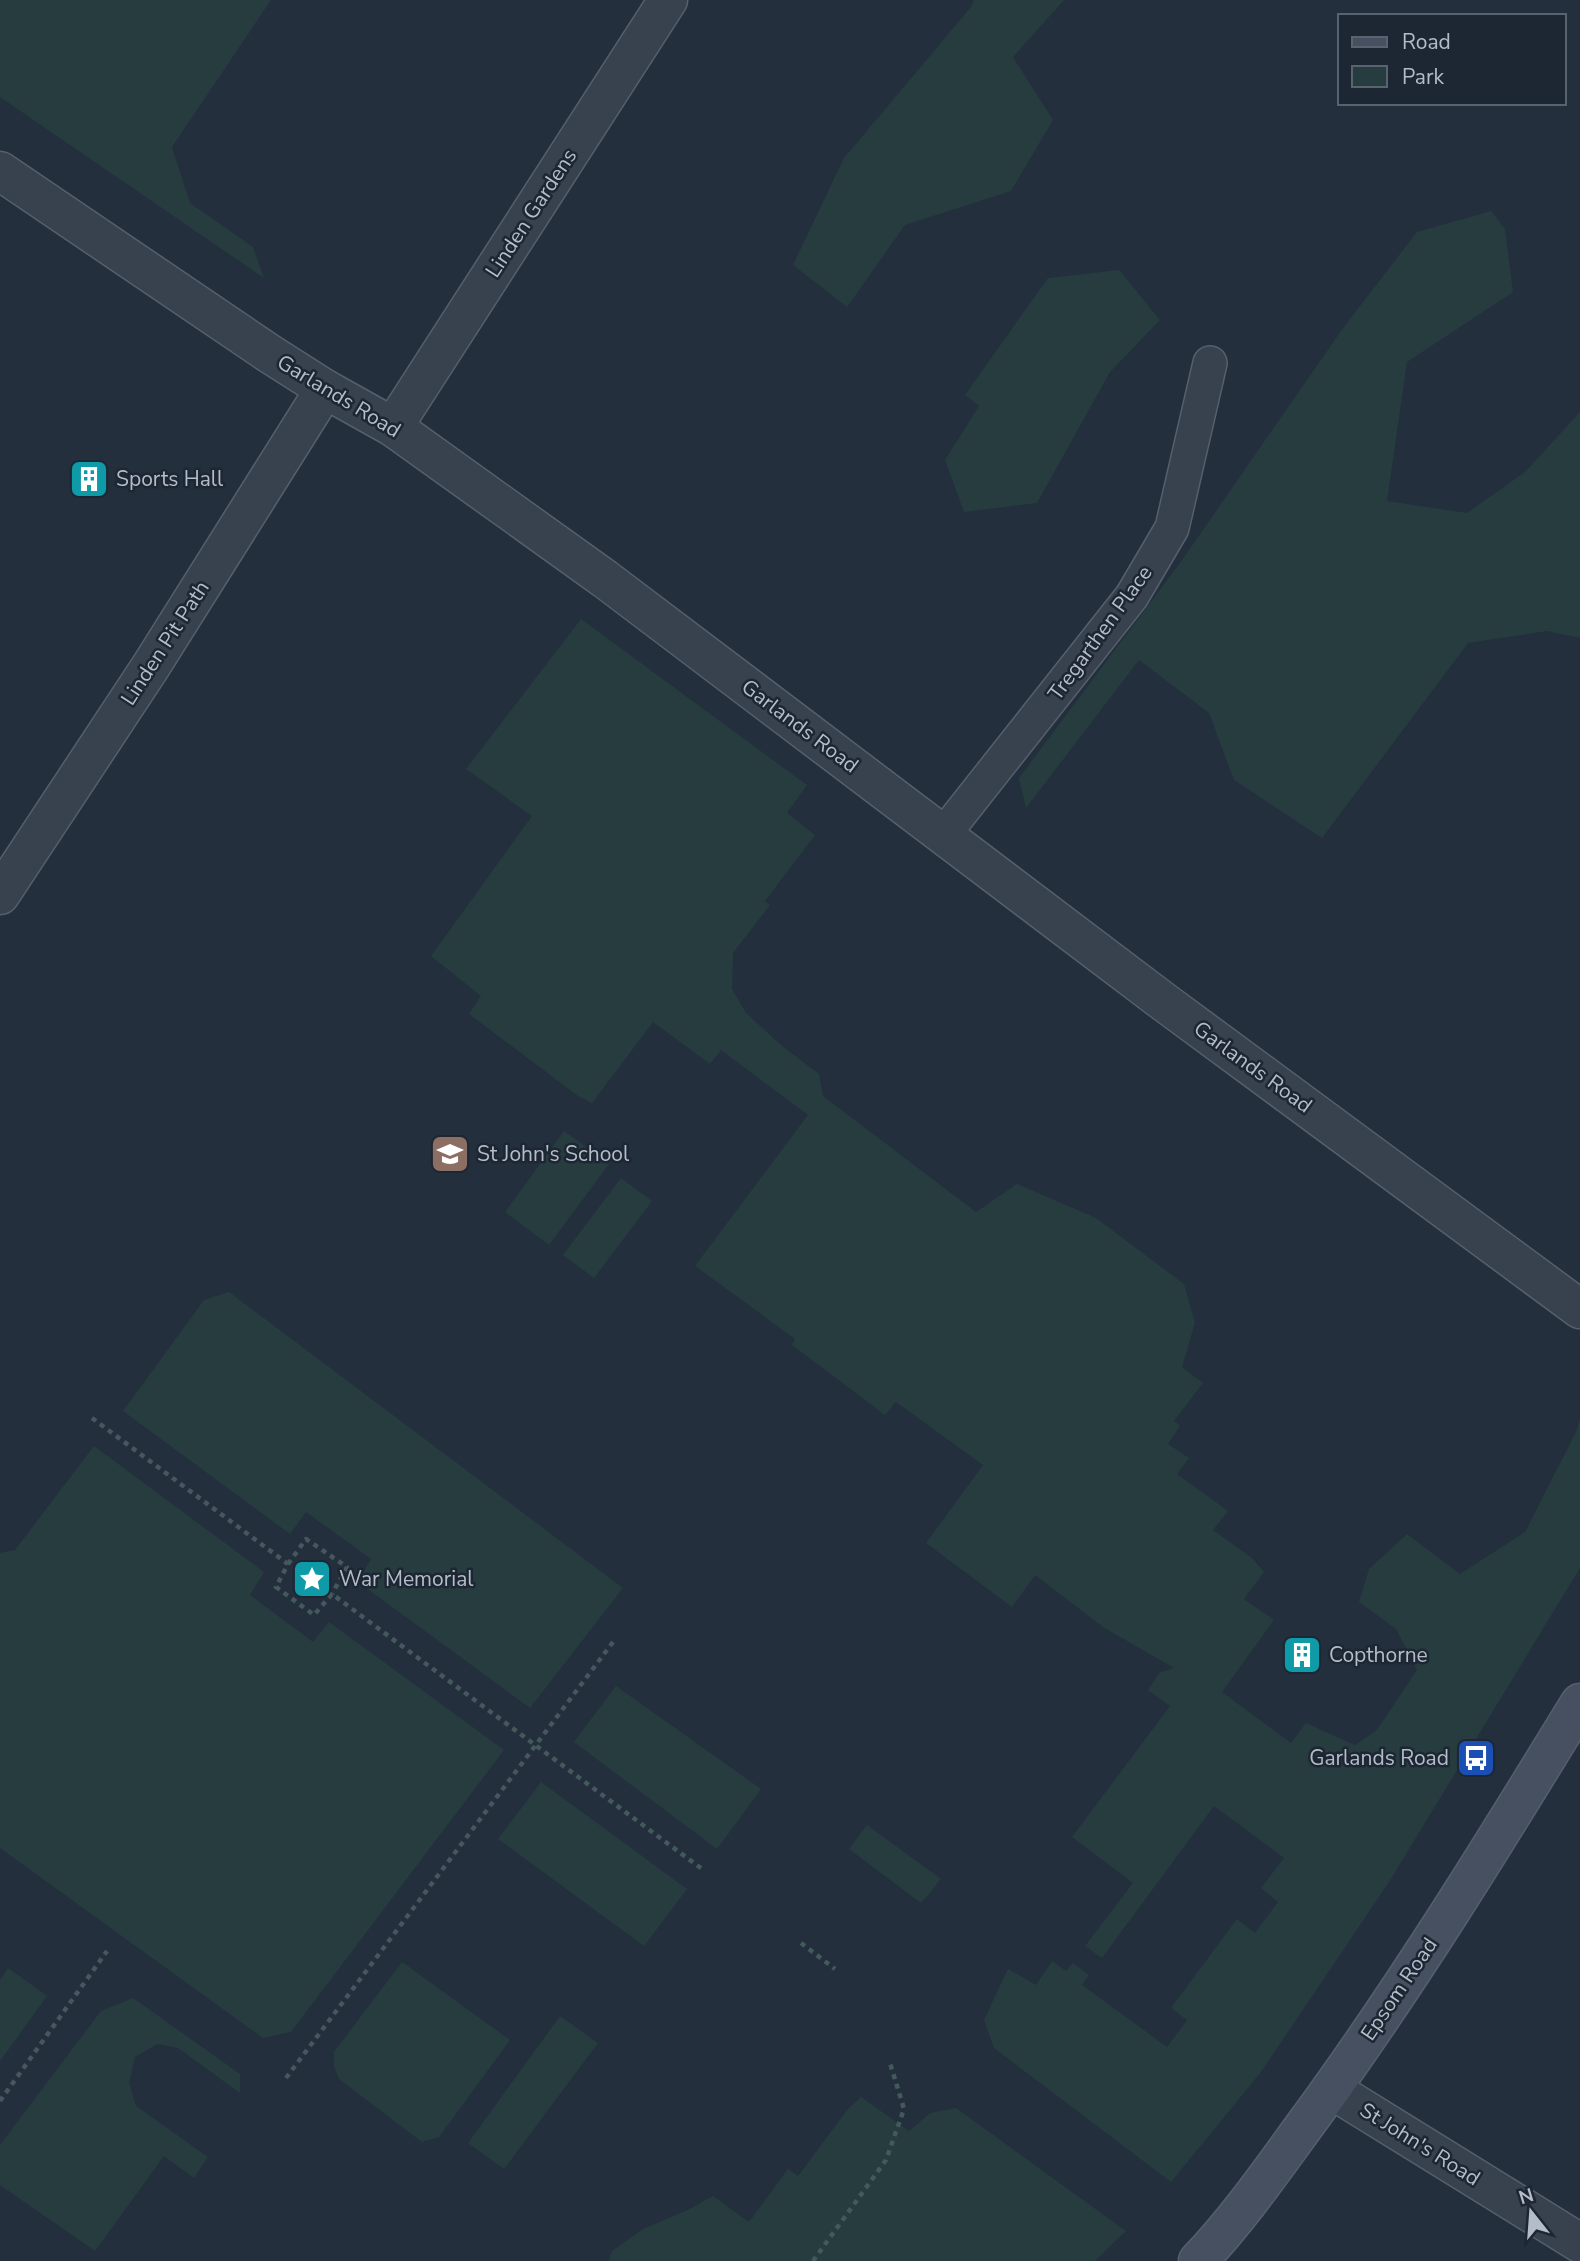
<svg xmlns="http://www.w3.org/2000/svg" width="1580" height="2261" font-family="'Nunito Sans',sans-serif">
  <rect width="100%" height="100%" fill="#242f3e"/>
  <g fill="#263c3f">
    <path d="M 0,0 L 271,0 L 172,147 L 190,203 L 253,247 L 264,278 L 0,97 Z"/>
    <path d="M 974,0 L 1064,0 L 1013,57 L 1053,120 L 1011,191 L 905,225 L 847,307 L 793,265 L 844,158 L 971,7 Z"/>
    <path d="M 1491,211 L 1505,229 L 1513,292 L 1407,362 L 1387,501 L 1467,513 L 1525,472 L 1580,412 L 1580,638 L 1547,631 L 1468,643 L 1322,838 L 1234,780 L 1209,713 L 1139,660 L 1026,808 L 1019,778 L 1180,563 L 1343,328 L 1417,232 Z"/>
    <path d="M 1119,270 L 1160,320 L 1110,372 L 1037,503 L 964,512 L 945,460 L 979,406 L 965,395 L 1048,278 Z"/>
    <path d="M 581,619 L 807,785 L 787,813 L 815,835 L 765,901 L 770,905 L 733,953 L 732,989 L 746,1013 L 782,1046 L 819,1074 L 823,1096 L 976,1212 L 1017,1184 L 1096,1218 L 1184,1284 L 1195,1323 L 1182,1367 L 1203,1383 L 1174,1421 L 1180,1426 L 1168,1444 L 1189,1458 L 1177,1474 L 1228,1511 L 1213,1530 L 1252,1558 L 1264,1572 L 1244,1599 L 1274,1620 L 1222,1692 L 1291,1743 L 1306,1723 L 1355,1745 L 1377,1730 L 1417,1670 L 1396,1629 L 1359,1602 L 1369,1569 L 1407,1534 L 1460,1574 L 1525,1532 L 1576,1432 L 1580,1419 L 1580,1568 L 1389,1882 L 1261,2072 L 1171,2182 L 994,2048 L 984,2020 L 1008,1969 L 1036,1985 L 1052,1961 L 1066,1971 L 1073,1963 L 1089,1975 L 1082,1985 L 1167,2047 L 1187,2020 L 1171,2008 L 1237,1919 L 1255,1933 L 1278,1902 L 1261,1888 L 1284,1858 L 1214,1806 L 1102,1958 L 1085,1946 L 1133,1883 L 1072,1837 L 1170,1706 L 1148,1690 L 1159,1673 L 1174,1668 L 1103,1627 L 1035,1575 L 1012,1607 L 926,1543 L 983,1465 L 896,1402 L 885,1415 L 792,1345 L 795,1339 L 695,1266 L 808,1115 L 721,1050 L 710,1064 L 653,1022 L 592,1103 L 578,1096 L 469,1014 L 481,996 L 431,956 L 532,816 L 466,769 Z"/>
    <path d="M 564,1131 L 609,1164 L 549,1245 L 505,1212 Z"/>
    <path d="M 621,1178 L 652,1201 L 594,1278 L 563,1255 Z"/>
    <path d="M 229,1292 L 623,1588 L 530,1708 L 358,1582 L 371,1559 L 306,1512 L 290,1534 L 123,1411 L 204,1300 Z"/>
    <path d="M 94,1446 L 264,1572 L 250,1595 L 313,1642 L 329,1622 L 504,1750 L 291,2032 L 263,2038 L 0,1848 L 0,1553 L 15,1550 Z"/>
    <path d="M 616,1686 L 761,1789 L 717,1849 L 574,1742 Z"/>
    <path d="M 541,1782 L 687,1889 L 644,1946 L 498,1839 Z"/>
    <path d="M 867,1825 L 941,1879 L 921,1903 L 849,1849 Z"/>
    <path d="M 402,1962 L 510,2040 L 439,2137 L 422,2142 L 339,2079 L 334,2066 L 334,2052 Z"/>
    <path d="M 8,1968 L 47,1996 L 0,2061 L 0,1980 Z"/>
    <path d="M 133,1998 L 240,2074 L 240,2093 L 178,2048 L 157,2044 L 135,2057 L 129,2083 L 136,2106 L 208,2157 L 194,2178 L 164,2156 L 95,2251 L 0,2185 L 0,2145 L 101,2011 Z"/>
    <path d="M 560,2016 L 598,2043 L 504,2169 L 468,2143 Z"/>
    <path d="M 861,2097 L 909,2131 L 930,2113 L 956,2108 L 1126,2231 L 1095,2261 L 609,2261 L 612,2251 L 643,2229 L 690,2209 L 713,2196 L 749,2222 L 788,2169 L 798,2176 L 848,2109 Z"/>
  </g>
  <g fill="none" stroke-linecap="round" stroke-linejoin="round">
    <g stroke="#565f6c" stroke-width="36">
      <path id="lane" d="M 944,834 L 1132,596 L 1172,528 L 1210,363"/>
    </g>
    <g stroke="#565f6c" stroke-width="41">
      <g id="street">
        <path d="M 0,171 L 270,354 L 325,389 L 393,427 L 605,579 L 1164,1002 L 1580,1309"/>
        <path d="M 393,427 L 668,0"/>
        <path d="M 0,895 L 151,666 L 325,389"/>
        <path d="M 1331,2089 L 1580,2243"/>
      </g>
    </g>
    <g stroke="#565f6c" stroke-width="41">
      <path id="secondary" d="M 1198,2261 C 1241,2216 1276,2164 1313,2114 C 1409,1982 1495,1842 1580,1703"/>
    </g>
    <g stroke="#44595c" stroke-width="4.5" stroke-dasharray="5 5" stroke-linecap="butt">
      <path d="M 92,1418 L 288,1564 L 276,1587 L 314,1615 L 332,1594 L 702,1869"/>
      <path d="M 288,1564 L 306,1539 L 347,1567 L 332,1594"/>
      <path d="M 801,1943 L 835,1969"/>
      <path d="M 286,2078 L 616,1638"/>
      <path d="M 0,2101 L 107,1951"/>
      <path d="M 813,2261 L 886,2160 L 904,2109 L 890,2063"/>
    </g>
    <use href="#lane" stroke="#38414e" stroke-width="33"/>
    <use href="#street" stroke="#38414e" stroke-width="38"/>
    <use href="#secondary" stroke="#465061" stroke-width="38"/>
  </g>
  <defs>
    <g id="building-square" transform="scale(2.0125)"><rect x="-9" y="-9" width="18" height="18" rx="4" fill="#0f9aa8" stroke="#1d2633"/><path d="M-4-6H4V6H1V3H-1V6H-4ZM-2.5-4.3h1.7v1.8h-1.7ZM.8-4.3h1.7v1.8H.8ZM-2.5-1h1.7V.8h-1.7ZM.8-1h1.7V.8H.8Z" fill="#fff"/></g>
    <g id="school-square" transform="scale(2.0125)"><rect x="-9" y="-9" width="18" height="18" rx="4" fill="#8d6e63" stroke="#1d2633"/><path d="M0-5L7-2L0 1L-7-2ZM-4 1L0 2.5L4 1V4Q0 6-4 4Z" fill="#fff"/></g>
    <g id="sight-square" transform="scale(2.0125)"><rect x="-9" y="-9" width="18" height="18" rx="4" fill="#0f9aa8" stroke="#1d2633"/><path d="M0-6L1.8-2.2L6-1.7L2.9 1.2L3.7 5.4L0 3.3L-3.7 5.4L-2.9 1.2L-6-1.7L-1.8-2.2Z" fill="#fff"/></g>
    <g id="bus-square" transform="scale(2.0125)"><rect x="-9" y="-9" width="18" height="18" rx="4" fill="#1a4fb4" stroke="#1d2633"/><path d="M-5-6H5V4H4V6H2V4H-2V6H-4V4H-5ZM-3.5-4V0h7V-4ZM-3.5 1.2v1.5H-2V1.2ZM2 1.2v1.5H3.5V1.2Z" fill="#fff"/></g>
  </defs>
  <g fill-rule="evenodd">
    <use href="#building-square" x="89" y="479"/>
    <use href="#school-square" x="450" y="1154"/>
    <use href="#sight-square" x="312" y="1579"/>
    <use href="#building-square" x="1302" y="1655"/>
    <use href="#bus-square" x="1476" y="1758"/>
  </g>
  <g text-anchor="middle" stroke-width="5" stroke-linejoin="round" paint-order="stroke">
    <g font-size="21" fill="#b4bcc9" stroke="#1d2633">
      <text transform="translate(531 213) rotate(-57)" y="7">Linden Gardens</text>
      <text transform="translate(339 396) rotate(31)" y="7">Garlands Road</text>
      <text transform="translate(1100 633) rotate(-54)" y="7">Tregarthen Place</text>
      <text transform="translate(165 643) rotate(-57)" y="7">Linden Pit Path</text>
      <text transform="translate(800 726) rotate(37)" y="7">Garlands Road</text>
      <text transform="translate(1253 1067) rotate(36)" y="7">Garlands Road</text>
      <text transform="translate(1399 1989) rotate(-56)" y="7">Epsom Road</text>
      <text transform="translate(1420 2144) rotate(32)" y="7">St John's Road</text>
    </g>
    <g font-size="21" fill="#b4bcc9" stroke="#1d2633" text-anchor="start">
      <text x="116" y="486">Sports Hall</text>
      <text x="477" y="1161">St John's School</text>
      <text x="339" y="1586">War Memorial</text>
      <text x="1329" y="1662">Copthorne</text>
      <text x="1449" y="1765" text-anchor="end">Garlands Road</text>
    </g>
  </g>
  <rect x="1338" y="14" width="228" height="91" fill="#1d2633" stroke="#59626f" stroke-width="2"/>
  <rect x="1352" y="37" width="35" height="10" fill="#465061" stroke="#59626f" stroke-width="2"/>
  <text x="1402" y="49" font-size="21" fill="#b4bcc9">Road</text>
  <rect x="1352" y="66" width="35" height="21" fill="#263c3f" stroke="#59626f" stroke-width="2"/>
  <text x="1402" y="84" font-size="21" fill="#b4bcc9">Park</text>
  <g transform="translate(1531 2212) rotate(343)" stroke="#1d2633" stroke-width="5" paint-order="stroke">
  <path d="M0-5L12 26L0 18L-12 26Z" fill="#b4bcc9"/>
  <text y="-10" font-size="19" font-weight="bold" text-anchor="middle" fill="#b4bcc9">N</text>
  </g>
</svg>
